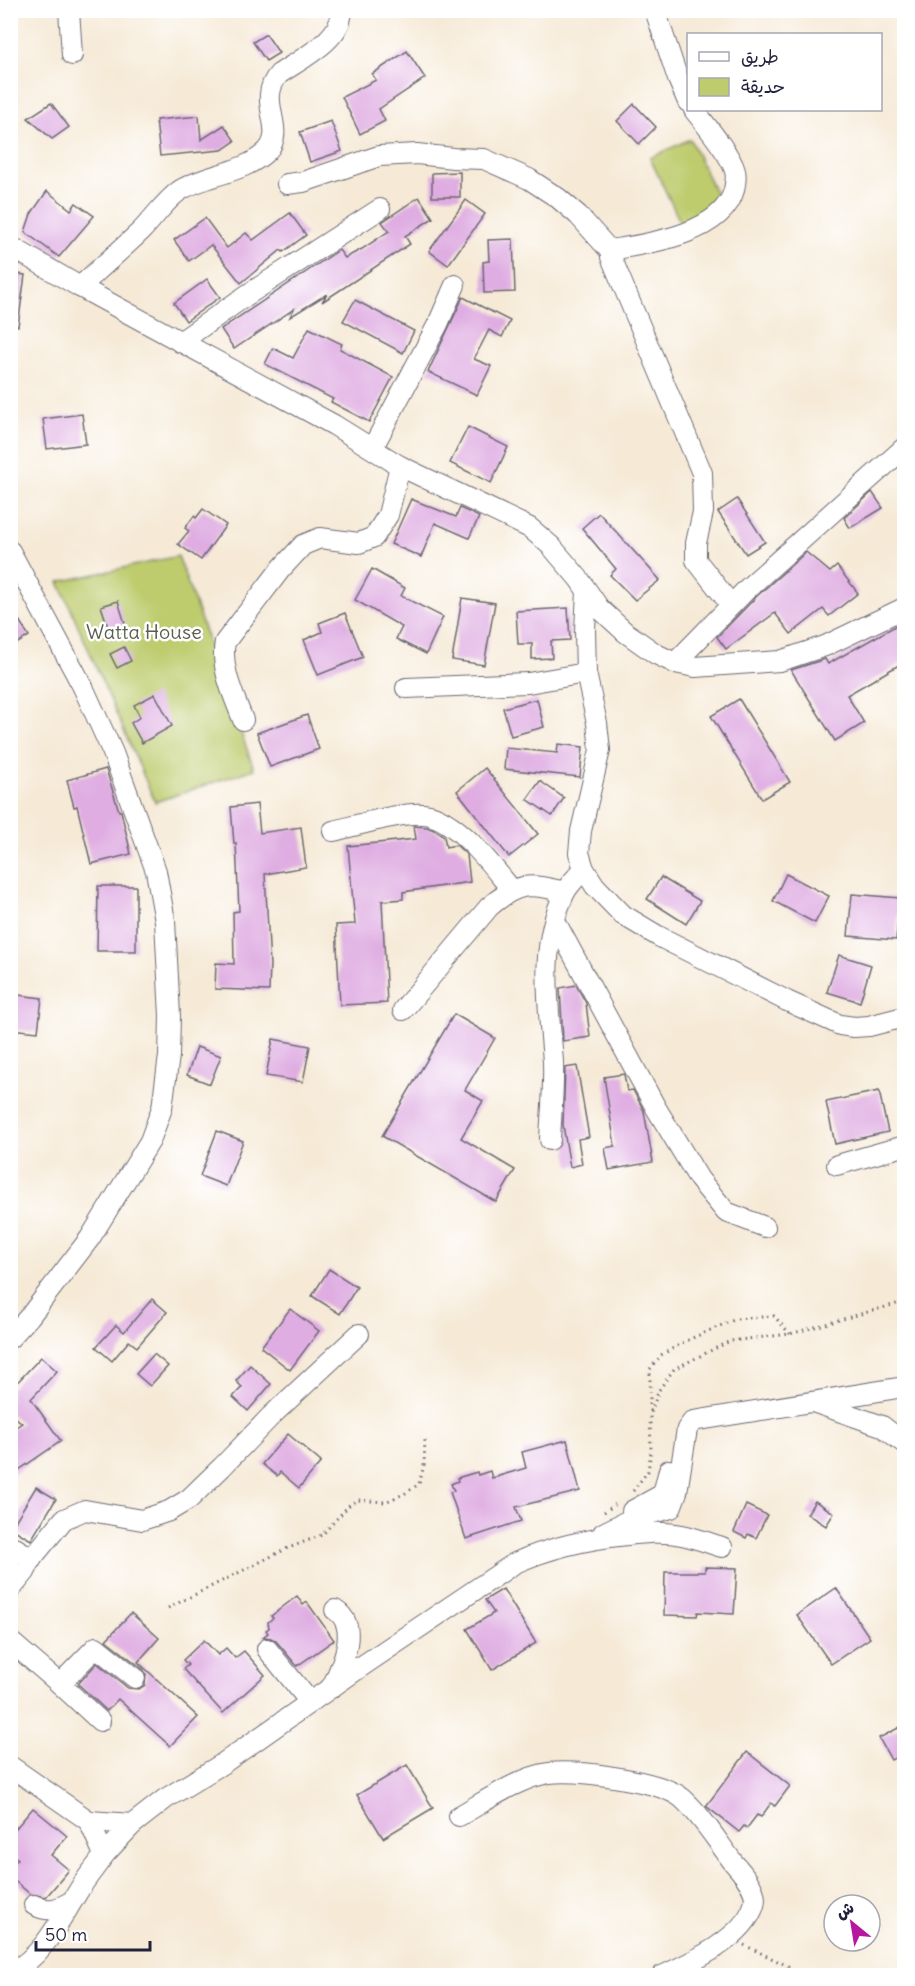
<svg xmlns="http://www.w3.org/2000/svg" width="915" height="1986" font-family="Delius,'Playpen Sans Arabic',sans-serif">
  <rect width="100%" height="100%" fill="#fff"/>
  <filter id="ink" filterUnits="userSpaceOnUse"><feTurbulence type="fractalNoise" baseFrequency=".0167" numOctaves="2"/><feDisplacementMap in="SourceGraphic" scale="12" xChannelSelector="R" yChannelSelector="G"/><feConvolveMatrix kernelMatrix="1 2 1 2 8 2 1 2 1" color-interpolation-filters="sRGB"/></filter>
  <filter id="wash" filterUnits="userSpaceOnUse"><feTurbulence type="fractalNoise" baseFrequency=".008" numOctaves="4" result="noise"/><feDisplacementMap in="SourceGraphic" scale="24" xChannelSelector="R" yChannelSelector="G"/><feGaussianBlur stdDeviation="1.35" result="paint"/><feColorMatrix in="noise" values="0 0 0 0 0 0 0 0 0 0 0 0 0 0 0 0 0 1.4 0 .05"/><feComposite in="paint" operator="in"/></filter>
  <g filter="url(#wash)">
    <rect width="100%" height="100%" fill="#f6ead7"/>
    <g fill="#becc6e" stroke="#707754" stroke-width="1.5">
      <path d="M 690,139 L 721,205 L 681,224 L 650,158 Z"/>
      <path d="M 178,556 L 254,769 L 155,802 L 59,582 Z"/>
    </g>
    <g id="blocks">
      <g fill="#dfade2">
        <path d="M 266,34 L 279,53 L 266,61 L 253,42 Z"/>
        <path d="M 407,51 L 425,78 L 379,109 L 385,121 L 360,134 L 342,97 L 376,80 L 372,74 Z"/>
        <path d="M 51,103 L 69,127 L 52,139 L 28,118 Z"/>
        <path d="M 634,104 L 656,127 L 639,144 L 617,121 Z"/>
        <path d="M 199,116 L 201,140 L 224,125 L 235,141 L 222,150 L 160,156 L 156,120 Z"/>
        <path d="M 331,121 L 342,151 L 310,162 L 300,132 Z"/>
        <path d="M 460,172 L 460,197 L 432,197 L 432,173 Z"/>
        <path d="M 47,191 L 71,210 L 76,203 L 94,216 L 59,257 L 25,232 L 31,214 Z"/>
        <path d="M 419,197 L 433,218 L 405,236 L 410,244 L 322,302 L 327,294 L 290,317 L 294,309 L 234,349 L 221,329 L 339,250 L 345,258 L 362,249 L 389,231 L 382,222 Z"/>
        <path d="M 466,200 L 485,214 L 448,265 L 429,251 Z"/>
        <path d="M 290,213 L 306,235 L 283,252 L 281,250 L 241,283 L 211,245 L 189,261 L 174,240 L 205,218 L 227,248 L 246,233 L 253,240 Z"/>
        <path d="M 513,239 L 515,292 L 484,293 L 483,262 L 489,261 L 488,240 Z"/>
        <path d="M 10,273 L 25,275 L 18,326 L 10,325 Z"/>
        <path d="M 207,279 L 220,297 L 186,321 L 174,303 Z"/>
        <path d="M 463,297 L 510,321 L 502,337 L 489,330 L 474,359 L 491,366 L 477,395 L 428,372 Z"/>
        <path d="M 355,300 L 414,331 L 403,353 L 343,321 Z"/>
        <path d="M 309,328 L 342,344 L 340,349 L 393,377 L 369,422 L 331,402 L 333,399 L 265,364 L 273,348 L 293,358 Z"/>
        <path d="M 82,414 L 86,444 L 47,449 L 43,419 Z"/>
        <path d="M 468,427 L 508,447 L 491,483 L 450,463 Z"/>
        <path d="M 872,492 L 883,508 L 850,528 L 844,518 Z"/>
        <path d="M 411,499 L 456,517 L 460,508 L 479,517 L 469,538 L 435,523 L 421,557 L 391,544 Z"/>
        <path d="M 737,499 L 765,542 L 746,554 L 718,512 Z"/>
        <path d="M 203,509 L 226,525 L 201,560 L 178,544 L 189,531 L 185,528 L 194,516 L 196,518 Z"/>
        <path d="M 599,513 L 660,580 L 635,600 L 610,575 L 616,569 L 582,528 Z"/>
        <path d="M 806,552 L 830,572 L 837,566 L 858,593 L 829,616 L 823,609 L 791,634 L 775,613 L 726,649 L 717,637 L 757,596 Z"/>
        <path d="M 372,569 L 405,588 L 401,596 L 443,617 L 426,654 L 396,639 L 402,627 L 355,600 Z"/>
        <path d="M 462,598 L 495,603 L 484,665 L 452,660 Z"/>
        <path d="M 118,601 L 127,630 L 111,636 L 101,606 Z"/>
        <path d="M 10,606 L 29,636 L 10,648 Z"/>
        <path d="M 568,608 L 570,640 L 551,641 L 552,658 L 532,659 L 532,644 L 518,644 L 516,611 Z"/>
        <path d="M 345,613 L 363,657 L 318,675 L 304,640 L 322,632 L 319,623 Z"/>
        <path d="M 904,621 L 904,662 L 847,695 L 864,723 L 835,741 L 791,670 L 825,659 L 828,664 Z"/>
        <path d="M 124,647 L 131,661 L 117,668 L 110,654 Z"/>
        <path d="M 155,694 L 172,726 L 142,743 L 131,723 L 140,717 L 134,705 Z"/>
        <path d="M 537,699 L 544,727 L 511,736 L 503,708 Z"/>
        <path d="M 739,699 L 790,782 L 762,799 L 711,716 Z"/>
        <path d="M 307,715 L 319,749 L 270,767 L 257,733 Z"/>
        <path d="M 558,744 L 583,747 L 580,777 L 504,769 L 506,748 L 557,753 Z"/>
        <path d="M 485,768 L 538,834 L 509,857 L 457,791 Z"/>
        <path d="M 106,769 L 119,811 L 121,811 L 131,854 L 91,864 L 77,806 L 74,807 L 67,780 Z"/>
        <path d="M 540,781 L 564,798 L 552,816 L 527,799 Z"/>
        <path d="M 257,804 L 260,833 L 301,827 L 306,867 L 265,874 L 270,965 L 269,991 L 215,989 L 216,963 L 234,964 L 233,912 L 239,911 L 236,843 L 234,844 L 231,807 Z"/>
        <path d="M 414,826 L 427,827 L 436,831 L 444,836 L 446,847 L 456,845 L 467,855 L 470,882 L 403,892 L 403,899 L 382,901 L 387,1003 L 340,1005 L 336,925 L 355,924 L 348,846 L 416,839 Z"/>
        <path d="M 786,874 L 829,896 L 815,923 L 773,901 Z"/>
        <path d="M 661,877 L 700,901 L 686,924 L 647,899 Z"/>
        <path d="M 98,886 L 136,886 L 136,951 L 97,951 Z"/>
        <path d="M 852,894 L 900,898 L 896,940 L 848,936 Z"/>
        <path d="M 839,955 L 871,965 L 860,1002 L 827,992 Z"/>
        <path d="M 576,985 L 586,1003 L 590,1037 L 563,1041 L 560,988 Z"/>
        <path d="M 10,994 L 42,998 L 38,1032 L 10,1029 Z"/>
        <path d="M 454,1014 L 495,1038 L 465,1090 L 483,1101 L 461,1138 L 515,1170 L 496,1202 L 382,1136 Z"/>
        <path d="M 273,1039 L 310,1046 L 303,1082 L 266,1076 Z"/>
        <path d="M 197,1047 L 221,1056 L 210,1084 L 187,1075 Z"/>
        <path d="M 577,1066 L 589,1137 L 578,1139 L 582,1164 L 570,1167 L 563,1125 L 565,1068 Z"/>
        <path d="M 624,1074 L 627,1091 L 633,1090 L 644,1111 L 653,1162 L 609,1170 L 605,1148 L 615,1146 L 604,1077 Z"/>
        <path d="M 879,1091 L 888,1132 L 835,1144 L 826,1102 Z"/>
        <path d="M 217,1131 L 243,1141 L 226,1186 L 200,1176 Z"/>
        <path d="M 329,1269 L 357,1287 L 340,1314 L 312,1296 Z"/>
        <path d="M 152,1299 L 167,1312 L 137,1347 L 129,1341 L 112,1361 L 96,1347 L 116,1325 L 124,1332 Z"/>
        <path d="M 290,1309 L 319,1331 L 290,1370 L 261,1347 Z"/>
        <path d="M 154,1354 L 168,1366 L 150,1386 L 136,1374 Z"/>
        <path d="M 41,1357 L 57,1371 L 31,1399 L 61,1441 L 10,1476 L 10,1431 L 22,1423 L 10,1413 L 10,1390 Z"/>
        <path d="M 250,1365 L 271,1384 L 248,1411 L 233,1397 L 242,1387 L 236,1381 Z"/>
        <path d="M 288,1434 L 321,1462 L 299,1488 L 280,1472 L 277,1476 L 262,1464 Z"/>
        <path d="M 567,1440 L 580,1491 L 516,1507 L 521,1521 L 466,1539 L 450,1492 L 454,1491 L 451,1484 L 458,1481 L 457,1478 L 477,1472 L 478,1475 L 490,1471 L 492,1478 L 526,1468 L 522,1452 Z"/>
        <path d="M 36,1487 L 56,1499 L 31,1540 L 11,1528 Z"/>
        <path d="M 815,1501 L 834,1513 L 826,1526 L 807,1514 Z"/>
        <path d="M 746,1505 L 767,1515 L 756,1538 L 748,1534 L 746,1538 L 734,1532 Z"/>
        <path d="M 705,1567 L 737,1568 L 734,1614 L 698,1612 L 697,1616 L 664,1615 L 665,1572 L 705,1572 Z"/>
        <path d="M 836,1588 L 870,1638 L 831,1664 L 797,1615 Z"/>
        <path d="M 503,1589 L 536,1643 L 492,1670 L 467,1629 L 494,1613 L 485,1600 Z"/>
        <path d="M 297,1596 L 303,1605 L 307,1602 L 334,1640 L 297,1666 L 276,1641 L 271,1638 L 263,1637 L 268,1633 L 266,1630 L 269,1628 L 268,1622 L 273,1618 L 271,1616 Z"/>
        <path d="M 131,1613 L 159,1638 L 138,1662 L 198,1717 L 170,1746 L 118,1699 L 107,1711 L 78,1684 L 97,1663 L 128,1688 L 139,1689 L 145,1685 L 146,1674 L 143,1669 L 106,1640 Z"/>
        <path d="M 204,1640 L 218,1655 L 226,1648 L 235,1658 L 244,1651 L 265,1675 L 223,1713 L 183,1669 L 188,1665 L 183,1660 Z"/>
        <path d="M 904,1725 L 904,1753 L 891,1760 L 879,1738 Z"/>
        <path d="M 747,1752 L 790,1786 L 775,1806 L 771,1803 L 761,1817 L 757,1815 L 747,1828 L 744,1826 L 739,1832 L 706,1806 Z"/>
        <path d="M 407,1765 L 433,1808 L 383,1838 L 357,1795 Z"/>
        <path d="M 33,1808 L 67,1836 L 51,1855 L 69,1870 L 46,1897 L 30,1894 L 10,1877 L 10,1867 L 18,1859 L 10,1852 L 10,1835 Z"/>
      </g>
    </g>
  </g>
  <g filter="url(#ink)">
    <use href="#blocks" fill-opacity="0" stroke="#6c6872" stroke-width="1.5"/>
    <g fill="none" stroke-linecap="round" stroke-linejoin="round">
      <g stroke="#6c6872" stroke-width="22">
        <g id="minor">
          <path d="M 69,10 L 72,55"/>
          <path d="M 655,10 L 678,79 L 688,102"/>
          <path d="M 694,110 C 705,124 731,155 735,171 C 737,178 735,183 734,190 C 723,232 654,243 616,249 L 612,253 L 611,257 L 702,473 L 703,512 L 696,543 L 696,560 L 731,605"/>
          <path d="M 287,184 L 303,182 L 379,156 L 417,154 L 453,158 L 484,159 L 529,179 L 558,198 L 578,215 L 612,253"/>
          <path d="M 10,246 L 80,287 L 334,425 L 400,466 L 530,528 L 551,546 L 579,579 L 599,608 L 625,632 L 656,654 L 675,663 L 695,667 L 780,661 L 825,646 L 904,608"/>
          <path d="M 80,287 C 100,268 121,250 141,231 C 154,218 164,202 179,191 C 205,174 244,174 267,151 C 288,129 255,101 279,74 C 299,60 345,38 341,10"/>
          <path d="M 180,342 L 247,295 L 380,209"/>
          <path d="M 373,447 L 438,324 L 455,285"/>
          <path d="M 10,551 L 83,687 L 113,753 L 156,871 L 165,921 L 170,1016 L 169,1056 L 162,1108 L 150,1141 L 90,1238 L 30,1316 L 10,1338"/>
          <path d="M 587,591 L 585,630 L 586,673 L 597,723 L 600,750 L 581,831 L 579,853 L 584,869 L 595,886 L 623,915 L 658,936 L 787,1001 L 840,1025 L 854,1027 L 869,1026 L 904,1017"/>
          <path d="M 675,663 L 749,587 L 904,448"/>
          <path d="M 406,688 L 528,683 L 586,673"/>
          <path d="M 243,720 C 234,696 220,668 225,642 L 280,570 L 303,545 L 320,538 L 359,543 L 374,537 L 388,515 L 400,466"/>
          <path d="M 333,831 C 355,826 409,809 430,815 C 462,825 491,865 512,890"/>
          <path d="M 555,921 L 656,1108 L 699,1179 L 726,1212 L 765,1227"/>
          <path d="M 403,1010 L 489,907 C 518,882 529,883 565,892"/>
          <path d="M 550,1140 C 551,1115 554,1088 553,1062 C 549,1003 538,950 564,894 C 568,885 578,876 584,869"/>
          <path d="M 837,1165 L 904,1146"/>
          <path d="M 816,1403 L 882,1426 L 904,1443"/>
          <path d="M 632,1511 L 663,1494 L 669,1470"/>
          <path d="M 603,1533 L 633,1518 L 671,1508 L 677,1492 L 687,1429 L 693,1421 L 904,1387"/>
          <path d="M 10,1545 L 32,1558"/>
          <path d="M 10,1590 L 25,1572 L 32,1558 L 64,1519 L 85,1510 L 142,1520 L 169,1511 L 189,1499 L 222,1467 L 271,1416 L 359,1334"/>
          <path d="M 10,1641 L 60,1684 L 96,1647 L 135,1678"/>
          <path d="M 267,1649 L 310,1702"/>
          <path d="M 60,1684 L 100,1721"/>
          <path d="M 332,1687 C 341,1667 361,1626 335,1610"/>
          <path d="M 10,1766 L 89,1821"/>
          <path d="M 459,1816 C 484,1802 520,1777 549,1773 C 577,1770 660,1780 682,1798 C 702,1816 717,1841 733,1862 C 742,1873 759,1890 754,1905 C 744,1938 692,1962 662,1976"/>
          <path d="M 104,1855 L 133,1824"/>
          <path d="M 34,1905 C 49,1913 58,1909 72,1901"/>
          <path d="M 10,1973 C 43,1957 61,1919 79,1890 C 86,1878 96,1867 104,1855 L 89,1821 L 133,1824 L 165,1799 L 222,1764 L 362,1666 L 515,1563 C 551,1547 587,1539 627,1535 C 645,1533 664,1531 682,1535 C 696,1538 709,1543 722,1547"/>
        </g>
      </g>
      <g stroke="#6c6872" stroke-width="3" stroke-dasharray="1.5 4.5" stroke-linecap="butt">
        <path d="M 650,1411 L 650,1369 L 661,1355 L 690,1339 L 736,1319 L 774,1316 L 790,1334"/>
        <path d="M 633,1491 L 648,1471 L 651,1451 L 650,1415 L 659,1390 L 674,1369 L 730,1341 L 790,1334 L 896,1304 L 904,1299"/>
        <path d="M 604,1512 L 616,1504"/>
        <path d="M 168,1608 L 286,1549 L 322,1535 L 351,1503 L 358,1500 L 385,1502 L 404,1494 L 419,1484 L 424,1465 L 425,1440"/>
        <path d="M 744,1945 L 788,1966 L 790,1976"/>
      </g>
      <use href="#minor" stroke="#fff" stroke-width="20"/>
    </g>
  </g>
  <g text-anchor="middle" stroke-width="5" stroke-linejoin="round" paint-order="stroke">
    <g font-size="20" fill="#595e4d" stroke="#fff">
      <text x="144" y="639">Watta House</text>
    </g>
  </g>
  <rect width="915" height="1986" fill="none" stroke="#fff" stroke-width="36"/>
  <rect x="687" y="33" width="195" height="78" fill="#ffffff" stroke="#a7a7b1" stroke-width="1.5"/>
  <rect x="699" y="52" width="30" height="9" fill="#ffffff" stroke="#a7a7b1" stroke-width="1.5"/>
  <text x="741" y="63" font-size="18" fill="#22223b">طريق</text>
  <rect x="699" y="78" width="30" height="18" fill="#becc6e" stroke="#a7a7b1" stroke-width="1.5"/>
  <text x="741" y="93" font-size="18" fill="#22223b">حديقة</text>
  <g transform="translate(852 1923) rotate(330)"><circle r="28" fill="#ffffff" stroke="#a7a7b1" stroke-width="1.5"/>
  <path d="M0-4.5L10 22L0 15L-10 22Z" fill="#b5179e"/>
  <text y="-9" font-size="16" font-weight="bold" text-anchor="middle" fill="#22223b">ش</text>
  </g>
  <path d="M36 1941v9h114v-9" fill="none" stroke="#22223b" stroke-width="3"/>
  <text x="45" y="1941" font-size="18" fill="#22223b" stroke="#ffffff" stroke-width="4.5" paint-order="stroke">50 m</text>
</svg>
